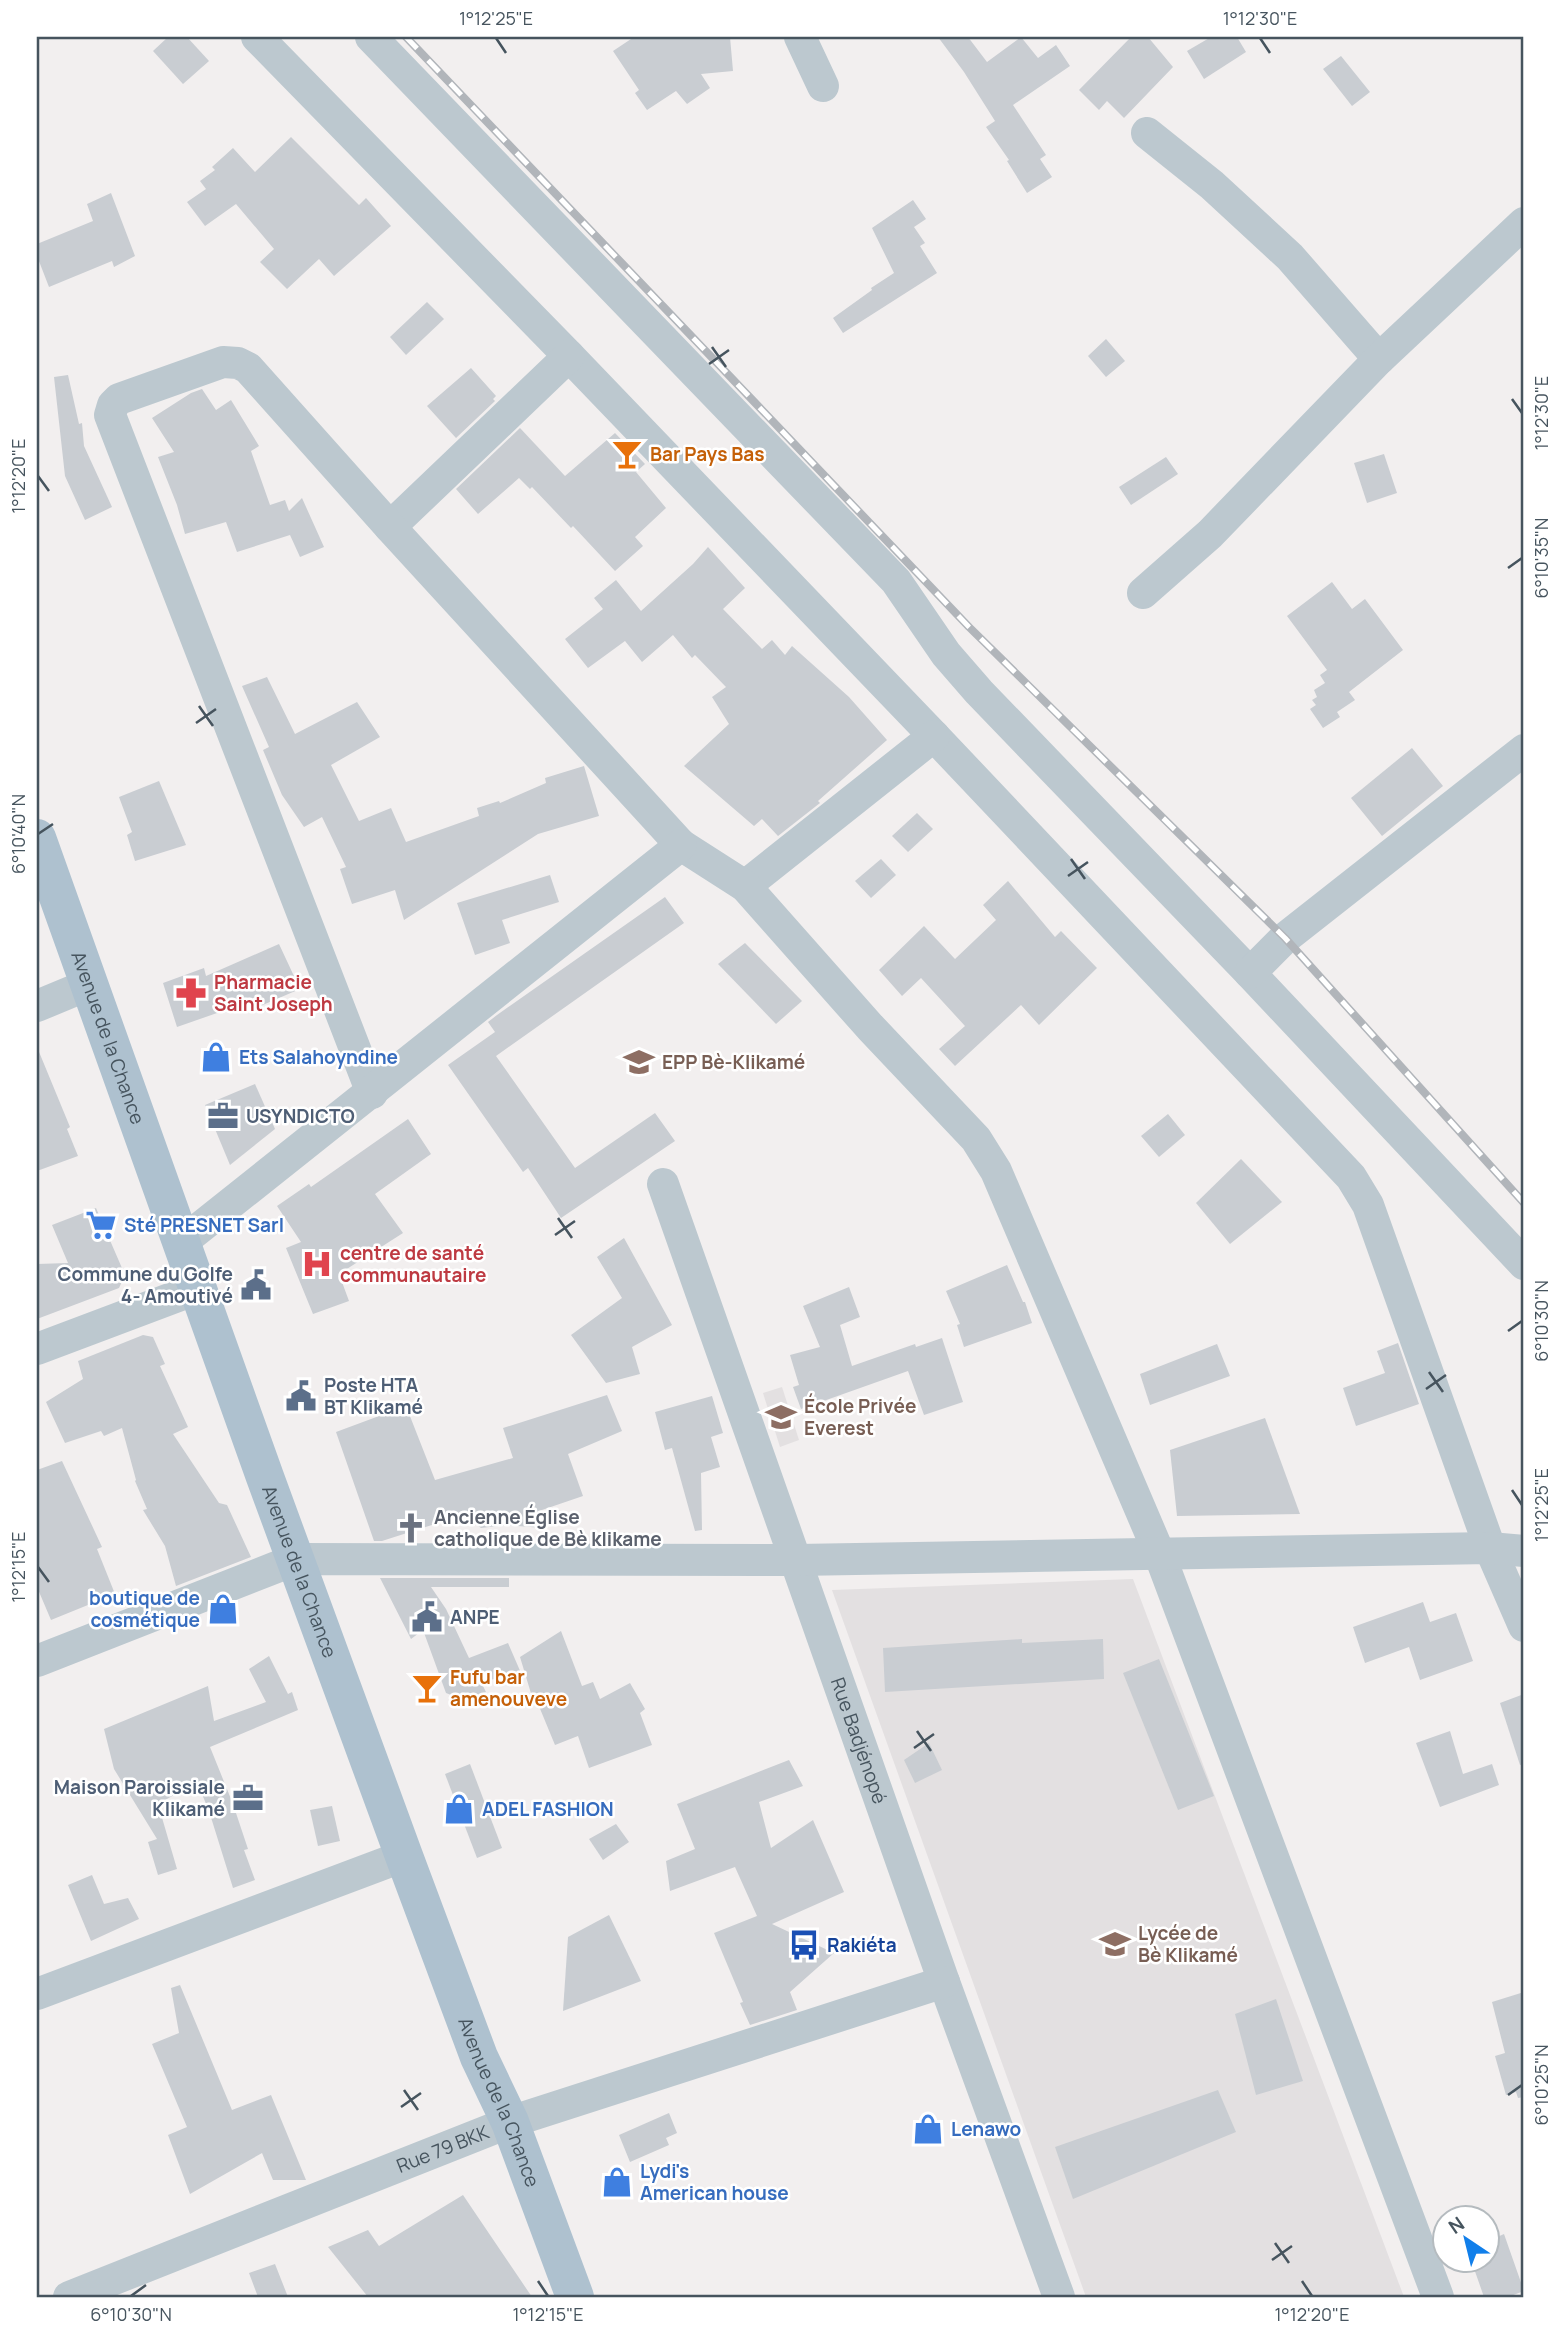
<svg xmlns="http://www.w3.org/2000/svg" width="1561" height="2334" font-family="Manrope,sans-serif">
  <rect width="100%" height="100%" fill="#f2efef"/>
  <g fill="#e3e0e1">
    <path d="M 782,1387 L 799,1440 L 780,1447 L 763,1393 Z"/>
    <path d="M 1133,1579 L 1404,2297 L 1086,2297 L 832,1590 Z"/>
  </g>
  <g fill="#c9cdd2">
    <path d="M 168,37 L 187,37 L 209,61 L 183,84 L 153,51 Z"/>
    <path d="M 634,37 L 730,37 L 733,71 L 701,74 L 710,88 L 687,104 L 676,91 L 647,110 L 635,93 L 639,90 L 613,51 Z"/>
    <path d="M 938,37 L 968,37 L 987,62 L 1021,37 L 1038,58 L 1056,45 L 1070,66 L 1013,105 L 1046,155 L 1040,159 L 1052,177 L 1027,193 L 1007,161 L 1009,160 L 986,127 L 995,121 L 964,72 Z"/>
    <path d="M 1131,37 L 1148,37 L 1173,67 L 1124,118 L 1107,101 L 1099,110 L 1079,90 Z"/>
    <path d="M 1211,37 L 1237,37 L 1246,52 L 1204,79 L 1187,51 Z"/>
    <path d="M 1341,56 L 1370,92 L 1352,106 L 1323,69 Z"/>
    <path d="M 291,137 L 359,205 L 366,198 L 391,226 L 334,276 L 319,259 L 287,289 L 260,262 L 274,249 L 236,204 L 205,226 L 187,202 L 206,189 L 200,181 L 215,170 L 212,167 L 233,148 L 255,172 Z"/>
    <path d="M 111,193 L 135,256 L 114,267 L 112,261 L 49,287 L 37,256 L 37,244 L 93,221 L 87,204 Z"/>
    <path d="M 913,200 L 926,219 L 914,227 L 925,243 L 920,246 L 937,273 L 843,333 L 833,318 L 872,290 L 871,288 L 894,273 L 872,228 Z"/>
    <path d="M 427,302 L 444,319 L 406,355 L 390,337 Z"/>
    <path d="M 1106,339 L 1125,361 L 1106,377 L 1088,356 Z"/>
    <path d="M 471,368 L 496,396 L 493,399 L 495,401 L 456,438 L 427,406 Z"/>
    <path d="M 68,375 L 79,424 L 82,423 L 84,446 L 112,507 L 85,520 L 65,476 L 54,377 Z"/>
    <path d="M 202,389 L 216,410 L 231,400 L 259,446 L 251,451 L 270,505 L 285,500 L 289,511 L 302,498 L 324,547 L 300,557 L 290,535 L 237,552 L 226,522 L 185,534 L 177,505 L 158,457 L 174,452 L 152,418 L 191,393 Z"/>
    <path d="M 520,428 L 565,476 L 615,433 L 645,464 L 636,472 L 666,508 L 635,537 L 643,546 L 615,571 L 573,526 L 571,528 L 532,487 L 530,489 L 519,478 L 478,514 L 456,489 Z"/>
    <path d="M 1384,454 L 1397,493 L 1367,503 L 1354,463 Z"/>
    <path d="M 1166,457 L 1178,474 L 1131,505 L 1119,487 Z"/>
    <path d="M 708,547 L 745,588 L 723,609 L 762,649 L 772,640 L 785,655 L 792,646 L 849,697 L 887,740 L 818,801 L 820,803 L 778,836 L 762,819 L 754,826 L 684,766 L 729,724 L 712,697 L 726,687 L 695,655 L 692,658 L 673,635 L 642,662 L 625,641 L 588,668 L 565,639 L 603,609 L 594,598 L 616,580 L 641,611 L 693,564 Z"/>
    <path d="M 1332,582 L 1352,609 L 1365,599 L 1403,650 L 1349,692 L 1355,700 L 1337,712 L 1340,717 L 1323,728 L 1310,709 L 1316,705 L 1312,700 L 1317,697 L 1314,690 L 1325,683 L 1320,675 L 1327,670 L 1287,616 Z"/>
    <path d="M 267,677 L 295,734 L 357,702 L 380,737 L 331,765 L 359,821 L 391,808 L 406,842 L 479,816 L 477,808 L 499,801 L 500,803 L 546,783 L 545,778 L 584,766 L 599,816 L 538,834 L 404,920 L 395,890 L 352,904 L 340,869 L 346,867 L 322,817 L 304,827 L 282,795 L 263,750 L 269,747 L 242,686 Z"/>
    <path d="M 1412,748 L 1443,786 L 1382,836 L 1351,798 Z"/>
    <path d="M 159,781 L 186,845 L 135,861 L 127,835 L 132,832 L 119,797 Z"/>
    <path d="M 917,813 L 933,829 L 908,852 L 892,836 Z"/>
    <path d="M 881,859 L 896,875 L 871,898 L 855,881 Z"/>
    <path d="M 550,875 L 559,902 L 502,920 L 510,943 L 475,955 L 457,903 Z"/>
    <path d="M 1008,881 L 1055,937 L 1061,931 L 1097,968 L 1039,1025 L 1021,1005 L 955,1066 L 939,1049 L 965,1026 L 921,978 L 902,996 L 879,970 L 924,926 L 955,959 L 996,920 L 983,905 Z"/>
    <path d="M 665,897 L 684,923 L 496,1056 L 575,1168 L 655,1113 L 675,1141 L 561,1218 L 528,1168 L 523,1172 L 448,1065 L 495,1032 L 488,1022 L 497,1015 Z"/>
    <path d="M 745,943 L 802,1001 L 776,1024 L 718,964 Z"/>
    <path d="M 279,944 L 300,989 L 244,1013 L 240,1005 L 177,1027 L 163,983 L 204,968 L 206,976 Z"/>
    <path d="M 37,1047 L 70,1127 L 67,1129 L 78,1156 L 37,1171 Z"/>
    <path d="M 255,1084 L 275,1129 L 230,1165 L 205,1105 Z"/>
    <path d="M 1168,1114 L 1185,1135 L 1159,1157 L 1141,1136 Z"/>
    <path d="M 408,1119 L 431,1154 L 375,1194 L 403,1233 L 339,1274 L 349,1301 L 313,1314 L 286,1248 L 301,1242 L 277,1206 L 309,1184 L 311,1187 Z"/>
    <path d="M 1241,1159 L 1282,1202 L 1230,1244 L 1196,1203 Z"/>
    <path d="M 96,1208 L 125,1275 L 119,1288 L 37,1319 L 37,1264 L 68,1263 L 52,1225 Z"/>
    <path d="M 624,1238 L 672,1325 L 632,1347 L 640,1374 L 606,1383 L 571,1335 L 622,1298 L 597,1257 Z"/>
    <path d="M 1007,1265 L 1023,1302 L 1025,1302 L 1032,1323 L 964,1347 L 957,1325 L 960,1324 L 946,1291 Z"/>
    <path d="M 849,1287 L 860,1317 L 840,1325 L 852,1366 L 915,1344 L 916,1347 L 942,1338 L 963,1402 L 924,1415 L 908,1371 L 801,1409 L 793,1387 L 799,1385 L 790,1355 L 820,1347 L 803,1306 Z"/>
    <path d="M 143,1335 L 153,1337 L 165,1364 L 160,1366 L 188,1427 L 173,1434 L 219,1503 L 227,1505 L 251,1557 L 176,1586 L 165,1546 L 143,1510 L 147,1509 L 135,1481 L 136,1480 L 122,1428 L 104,1436 L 101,1431 L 65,1443 L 46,1402 L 83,1379 L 78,1361 Z"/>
    <path d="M 1398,1343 L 1419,1404 L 1356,1426 L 1343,1388 L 1385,1373 L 1377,1351 Z"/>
    <path d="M 1217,1344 L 1230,1376 L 1150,1405 L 1140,1374 Z"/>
    <path d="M 607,1395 L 622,1431 L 568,1454 L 583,1496 L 539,1511 L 543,1528 L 506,1525 L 481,1528 L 463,1515 L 382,1541 L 374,1541 L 336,1432 L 406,1406 L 435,1480 L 513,1458 L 503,1428 Z"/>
    <path d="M 712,1396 L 723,1433 L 711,1437 L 720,1467 L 701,1473 L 702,1530 L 695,1531 L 672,1448 L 665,1450 L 655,1412 Z"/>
    <path d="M 1265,1418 L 1300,1514 L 1177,1516 L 1170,1450 Z"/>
    <path d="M 62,1461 L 102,1547 L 97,1549 L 115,1594 L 51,1620 L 37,1587 L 37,1470 Z"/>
    <path d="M 380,1578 L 509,1578 L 509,1587 L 431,1587 L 446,1609 L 469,1658 L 508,1643 L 521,1673 L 481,1682 L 486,1692 L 467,1701 L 446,1693 L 423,1630 L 411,1639 Z"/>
    <path d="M 1423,1602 L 1430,1622 L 1456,1613 L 1473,1661 L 1420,1680 L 1409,1647 L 1365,1663 L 1353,1627 Z"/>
    <path d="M 561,1631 L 582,1686 L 593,1682 L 600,1699 L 630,1683 L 645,1709 L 640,1713 L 652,1745 L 589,1768 L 578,1736 L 555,1745 L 536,1699 L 533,1700 L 520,1657 Z"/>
    <path d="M 1022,1639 L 1022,1643 L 1103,1639 L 1104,1679 L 885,1692 L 883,1648 Z"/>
    <path d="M 269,1656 L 288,1694 L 292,1692 L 298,1710 L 210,1747 L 233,1804 L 248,1849 L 244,1850 L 255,1880 L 233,1888 L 209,1811 L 197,1782 L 158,1804 L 177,1869 L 158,1875 L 148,1842 L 157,1839 L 114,1769 L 104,1729 L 208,1686 L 214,1721 L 266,1702 L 249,1669 Z"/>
    <path d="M 1159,1659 L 1214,1796 L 1178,1810 L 1123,1673 Z"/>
    <path d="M 1524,1694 L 1524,1764 L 1520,1765 L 1500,1703 Z"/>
    <path d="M 1450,1731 L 1463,1774 L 1492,1764 L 1499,1785 L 1440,1807 L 1416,1743 Z"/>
    <path d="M 929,1743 L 942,1770 L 915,1783 L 904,1760 Z"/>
    <path d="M 789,1760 L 803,1786 L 759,1802 L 771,1848 L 813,1820 L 844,1892 L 772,1924 L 834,1953 L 790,1992 L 797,2010 L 750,2025 L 740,2003 L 743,2002 L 714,1933 L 757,1916 L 735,1867 L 670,1891 L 666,1861 L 695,1849 L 677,1804 Z"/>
    <path d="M 470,1764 L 502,1848 L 477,1858 L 445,1774 Z"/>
    <path d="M 332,1806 L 340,1841 L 318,1846 L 310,1810 Z"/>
    <path d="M 616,1824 L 629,1842 L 603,1860 L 589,1839 Z"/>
    <path d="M 92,1875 L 104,1904 L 128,1898 L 139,1919 L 91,1941 L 68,1885 Z"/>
    <path d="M 609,1915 L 641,1981 L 563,2011 L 568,1937 Z"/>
    <path d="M 180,1985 L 232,2110 L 271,2095 L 306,2180 L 273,2180 L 262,2153 L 190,2194 L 168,2135 L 187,2127 L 152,2044 L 179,2033 L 171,1988 Z"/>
    <path d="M 1524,1992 L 1524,2097 L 1518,2098 L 1516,2092 L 1506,2095 L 1495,2056 L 1505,2053 L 1492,2002 Z"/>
    <path d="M 1276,1999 L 1303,2081 L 1256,2095 L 1235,2014 Z"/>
    <path d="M 1218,2090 L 1236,2132 L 1073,2199 L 1055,2147 Z"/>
    <path d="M 669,2113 L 677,2133 L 666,2138 L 669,2145 L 630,2162 L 619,2135 Z"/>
    <path d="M 463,2195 L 532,2297 L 368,2297 L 328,2247 L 368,2230 L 379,2246 Z"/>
    <path d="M 1504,2234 L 1524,2291 L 1508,2297 L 1484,2297 L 1471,2260 L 1488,2260 L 1488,2241 Z"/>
    <path d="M 275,2264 L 288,2297 L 258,2297 L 249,2273 Z"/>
  </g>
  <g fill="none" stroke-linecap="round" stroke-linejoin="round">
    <g stroke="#bcc8cf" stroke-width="32">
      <path d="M 257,37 L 569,356 L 934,736 L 1351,1177 L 1368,1205 L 1490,1548 L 1524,1626"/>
      <path d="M 371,37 L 896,581 L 946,654 L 979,692 L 1250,973 L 1524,1264"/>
      <path d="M 800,37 L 823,86"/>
      <path d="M 1147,133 L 1212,185 L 1290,257 L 1379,359"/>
      <path d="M 390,527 L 569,356"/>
      <path d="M 1143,593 L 1210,534 L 1379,359 L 1524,223"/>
      <path d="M 745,886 L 934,736"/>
      <path d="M 1250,973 L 1285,938 L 1524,750"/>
      <path d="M 37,1006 L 90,984"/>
      <path d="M 372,1093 L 110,415 L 113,405 L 119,399 L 223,362 L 238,363 L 248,368 L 390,527 L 681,845 L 745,886 L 870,1027 L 976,1139 L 996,1171 L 1159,1553 L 1438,2297"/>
      <path id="s1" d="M 663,1184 L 944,1982 L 1059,2297"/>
      <path d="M 182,1242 L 681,845"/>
      <path d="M 37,1349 L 199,1288"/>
      <path d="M 37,1661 L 297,1559 L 797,1560 L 1490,1548 L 1524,1551"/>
      <path d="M 37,1994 L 404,1856"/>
      <path id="s2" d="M 69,2297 L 510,2122 L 944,1982"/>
    </g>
    <path stroke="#aec1cf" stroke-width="38" id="s3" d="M 37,838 L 265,1477 L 404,1856 L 479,2057 L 510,2122 L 575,2297"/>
    <g stroke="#b1b5ba" stroke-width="8">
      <path id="rail" d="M 406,37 L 969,627 L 1285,938 L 1524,1203"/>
    </g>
    <use href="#rail" stroke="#fff" stroke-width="5" stroke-dasharray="16" stroke-linecap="butt"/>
  </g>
  <path fill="none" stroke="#46545e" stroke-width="2.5" d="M 496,38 L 506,53M 1260,38 L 1270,53M 712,347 L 726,367M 709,364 L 729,350M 1512,399 L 1522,413M 38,476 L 49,491M 1508,568 L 1522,558M 199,706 L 213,726M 196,723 L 216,709M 38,834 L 53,824M 1071,859 L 1085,879M 1068,876 L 1088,862M 558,1218 L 572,1238M 555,1235 L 575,1221M 1508,1331 L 1522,1321M 1429,1372 L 1443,1392M 1426,1389 L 1446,1375M 1512,1490 L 1522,1505M 38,1567 L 49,1582M 917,1731 L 931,1751M 914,1748 L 934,1734M 404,2090 L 418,2110M 1508,2095 L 1522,2085M 401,2107 L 421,2093M 1275,2243 L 1289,2263M 1272,2260 L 1292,2246M 538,2281 L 548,2296M 1302,2281 L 1312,2296M 131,2296 L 146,2285"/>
  <defs>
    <g id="bar-bare" transform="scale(2.415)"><path d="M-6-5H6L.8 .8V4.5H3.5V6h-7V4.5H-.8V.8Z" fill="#e8710a" stroke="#fff" stroke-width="2.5" paint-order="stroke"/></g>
    <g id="pharmacy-bare" transform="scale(2.415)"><path d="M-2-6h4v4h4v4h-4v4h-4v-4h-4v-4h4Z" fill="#e0444e" stroke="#fff" stroke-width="2.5" paint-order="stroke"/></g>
    <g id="shop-bare" transform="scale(2.415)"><path d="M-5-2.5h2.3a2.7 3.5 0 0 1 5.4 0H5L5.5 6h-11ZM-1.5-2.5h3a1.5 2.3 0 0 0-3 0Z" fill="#3f7fe0" stroke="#fff" stroke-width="2.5" paint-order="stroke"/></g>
    <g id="school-bare" transform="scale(2.415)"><path d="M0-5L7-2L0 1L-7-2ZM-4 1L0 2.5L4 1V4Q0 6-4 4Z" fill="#8d6e63" stroke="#fff" stroke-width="2.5" paint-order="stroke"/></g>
    <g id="office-bare" transform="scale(2.415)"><path d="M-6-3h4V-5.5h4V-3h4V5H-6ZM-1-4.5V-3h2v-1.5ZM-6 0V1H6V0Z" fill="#5c6f8a" stroke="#fff" stroke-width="2.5" paint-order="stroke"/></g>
    <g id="supermarket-bare" transform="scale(2.415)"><path d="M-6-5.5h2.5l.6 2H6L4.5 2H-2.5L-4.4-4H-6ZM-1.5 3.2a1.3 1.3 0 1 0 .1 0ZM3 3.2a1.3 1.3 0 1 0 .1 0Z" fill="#3f7fe0" stroke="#fff" stroke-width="2.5" paint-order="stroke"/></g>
    <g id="hospital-bare" transform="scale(2.415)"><path d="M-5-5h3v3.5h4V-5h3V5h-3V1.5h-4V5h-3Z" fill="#e0444e" stroke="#fff" stroke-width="2.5" paint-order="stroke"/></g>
    <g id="civic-bare" transform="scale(2.415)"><path d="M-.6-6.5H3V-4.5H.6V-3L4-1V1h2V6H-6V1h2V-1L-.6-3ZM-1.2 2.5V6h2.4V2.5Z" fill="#5c6f8a" stroke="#fff" stroke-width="2.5" paint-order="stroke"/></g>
    <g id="church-bare" transform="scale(2.415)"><path d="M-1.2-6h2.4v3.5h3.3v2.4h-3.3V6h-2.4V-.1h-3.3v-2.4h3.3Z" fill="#6b7280" stroke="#fff" stroke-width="2.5" paint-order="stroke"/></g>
    <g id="bus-bare" transform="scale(2.415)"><path d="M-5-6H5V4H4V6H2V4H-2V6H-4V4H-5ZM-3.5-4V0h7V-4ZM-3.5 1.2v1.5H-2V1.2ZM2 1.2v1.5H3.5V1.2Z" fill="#1a4fb4" stroke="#fff" stroke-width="2.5" paint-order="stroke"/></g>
  </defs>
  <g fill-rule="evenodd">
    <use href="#bar-bare" x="627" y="454"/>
    <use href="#pharmacy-bare" x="191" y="993"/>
    <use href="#shop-bare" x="216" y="1057"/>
    <use href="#school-bare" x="639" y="1062"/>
    <use href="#office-bare" x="223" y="1116"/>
    <use href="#supermarket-bare" x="101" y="1225"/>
    <use href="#hospital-bare" x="317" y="1264"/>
    <use href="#civic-bare" x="256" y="1285"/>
    <use href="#civic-bare" x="301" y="1396"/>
    <use href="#school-bare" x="781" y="1417"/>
    <use href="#church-bare" x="411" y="1528"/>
    <use href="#shop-bare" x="223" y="1609"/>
    <use href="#civic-bare" x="427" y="1617"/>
    <use href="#bar-bare" x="427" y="1688"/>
    <use href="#office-bare" x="248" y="1798"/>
    <use href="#shop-bare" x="459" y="1809"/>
    <use href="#school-bare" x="1115" y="1944"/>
    <use href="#bus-bare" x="804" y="1945"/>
    <use href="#shop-bare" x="928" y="2129"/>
    <use href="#shop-bare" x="617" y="2182"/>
  </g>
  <g text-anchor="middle" stroke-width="5" stroke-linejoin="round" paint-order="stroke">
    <g font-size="19" font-weight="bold" fill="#c56008" stroke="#fff" text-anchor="start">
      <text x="650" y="461">Bar Pays Bas</text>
      <text x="450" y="1684">Fufu bar<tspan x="450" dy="22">amenouveve</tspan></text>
    </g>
    <g font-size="19" font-weight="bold" fill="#be3a42" stroke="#fff" text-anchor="start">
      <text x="214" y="989">Pharmacie<tspan x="214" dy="22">Saint Joseph</tspan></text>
      <text x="340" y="1260">centre de santé<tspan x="340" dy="22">communautaire</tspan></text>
    </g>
    <g font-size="19" fill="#46545e" stroke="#fff">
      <text dy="7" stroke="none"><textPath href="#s3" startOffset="212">Avenue de la Chance</textPath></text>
      <text dy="7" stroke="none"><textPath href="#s3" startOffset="779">Avenue de la Chance</textPath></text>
      <text dy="7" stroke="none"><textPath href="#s1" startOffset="590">Rue Badjénopé</textPath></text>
      <text dy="7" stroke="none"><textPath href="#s3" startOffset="1346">Avenue de la Chance</textPath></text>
      <text dy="7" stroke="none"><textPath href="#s2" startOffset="402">Rue 79 BKK</textPath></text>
    </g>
    <g font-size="19" font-weight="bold" fill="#366cbe" stroke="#fff" text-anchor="start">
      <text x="239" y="1064">Ets Salahoyndine</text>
      <text x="124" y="1232">Sté PRESNET Sarl</text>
      <text x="200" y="1605" text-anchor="end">boutique de<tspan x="200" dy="22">cosmétique</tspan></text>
      <text x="482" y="1816">ADEL FASHION</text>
      <text x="951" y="2136">Lenawo</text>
      <text x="640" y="2178">Lydi's<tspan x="640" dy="22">American house</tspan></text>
    </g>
    <g font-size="19" font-weight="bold" fill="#785e54" stroke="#fff" text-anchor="start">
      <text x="662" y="1069">EPP Bè-Klikamé</text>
      <text x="804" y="1413">École Privée<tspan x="804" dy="22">Everest</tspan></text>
      <text x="1138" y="1940">Lycée de<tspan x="1138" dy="22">Bè Klikamé</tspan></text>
    </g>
    <g font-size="19" font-weight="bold" fill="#4e5e75" stroke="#fff" text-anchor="start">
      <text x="246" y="1123">USYNDICTO</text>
      <text x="233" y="1281" text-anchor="end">Commune du Golfe<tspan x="233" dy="22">4- Amoutivé</tspan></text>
      <text x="324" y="1392">Poste HTA<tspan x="324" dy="22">BT Klikamé</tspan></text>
      <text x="450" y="1624">ANPE</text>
      <text x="225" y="1794" text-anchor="end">Maison Paroissiale<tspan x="225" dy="22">Klikamé</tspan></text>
    </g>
    <g font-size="19" font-weight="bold" fill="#5b616d" stroke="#fff" text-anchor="start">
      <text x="434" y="1524">Ancienne Église<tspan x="434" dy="22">catholique de Bè klikame</tspan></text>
    </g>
    <g font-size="19" font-weight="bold" fill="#164399" stroke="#fff" text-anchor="start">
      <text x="827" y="1952">Rakiéta</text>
    </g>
  </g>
  <rect width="1561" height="2334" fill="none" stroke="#ffffff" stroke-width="77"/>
  <g transform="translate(1466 2239) rotate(325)"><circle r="33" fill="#ffffff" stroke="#b5bbbf" stroke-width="2"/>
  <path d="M0-5L12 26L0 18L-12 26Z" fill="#117fea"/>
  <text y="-10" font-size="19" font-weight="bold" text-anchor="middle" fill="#46545e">N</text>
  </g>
  <rect x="38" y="38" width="1484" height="2258" fill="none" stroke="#46545e" stroke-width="2.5"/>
  <g font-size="18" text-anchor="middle" fill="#46545e">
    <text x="496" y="25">1°12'25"E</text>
    <text x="1260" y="25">1°12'30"E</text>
    <text transform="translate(1542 413) rotate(-90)" y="6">1°12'30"E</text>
    <text transform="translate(19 476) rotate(-90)" y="6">1°12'20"E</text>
    <text transform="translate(1542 558) rotate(-90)" y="6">6°10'35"N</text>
    <text transform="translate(19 834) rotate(-90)" y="6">6°10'40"N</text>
    <text transform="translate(1542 1321) rotate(-90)" y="6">6°10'30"N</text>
    <text transform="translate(1542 1505) rotate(-90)" y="6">1°12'25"E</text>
    <text transform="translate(19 1567) rotate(-90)" y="6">1°12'15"E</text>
    <text transform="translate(1542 2085) rotate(-90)" y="6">6°10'25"N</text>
    <text x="131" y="2321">6°10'30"N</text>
    <text x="548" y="2321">1°12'15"E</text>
    <text x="1312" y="2321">1°12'20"E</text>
  </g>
</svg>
